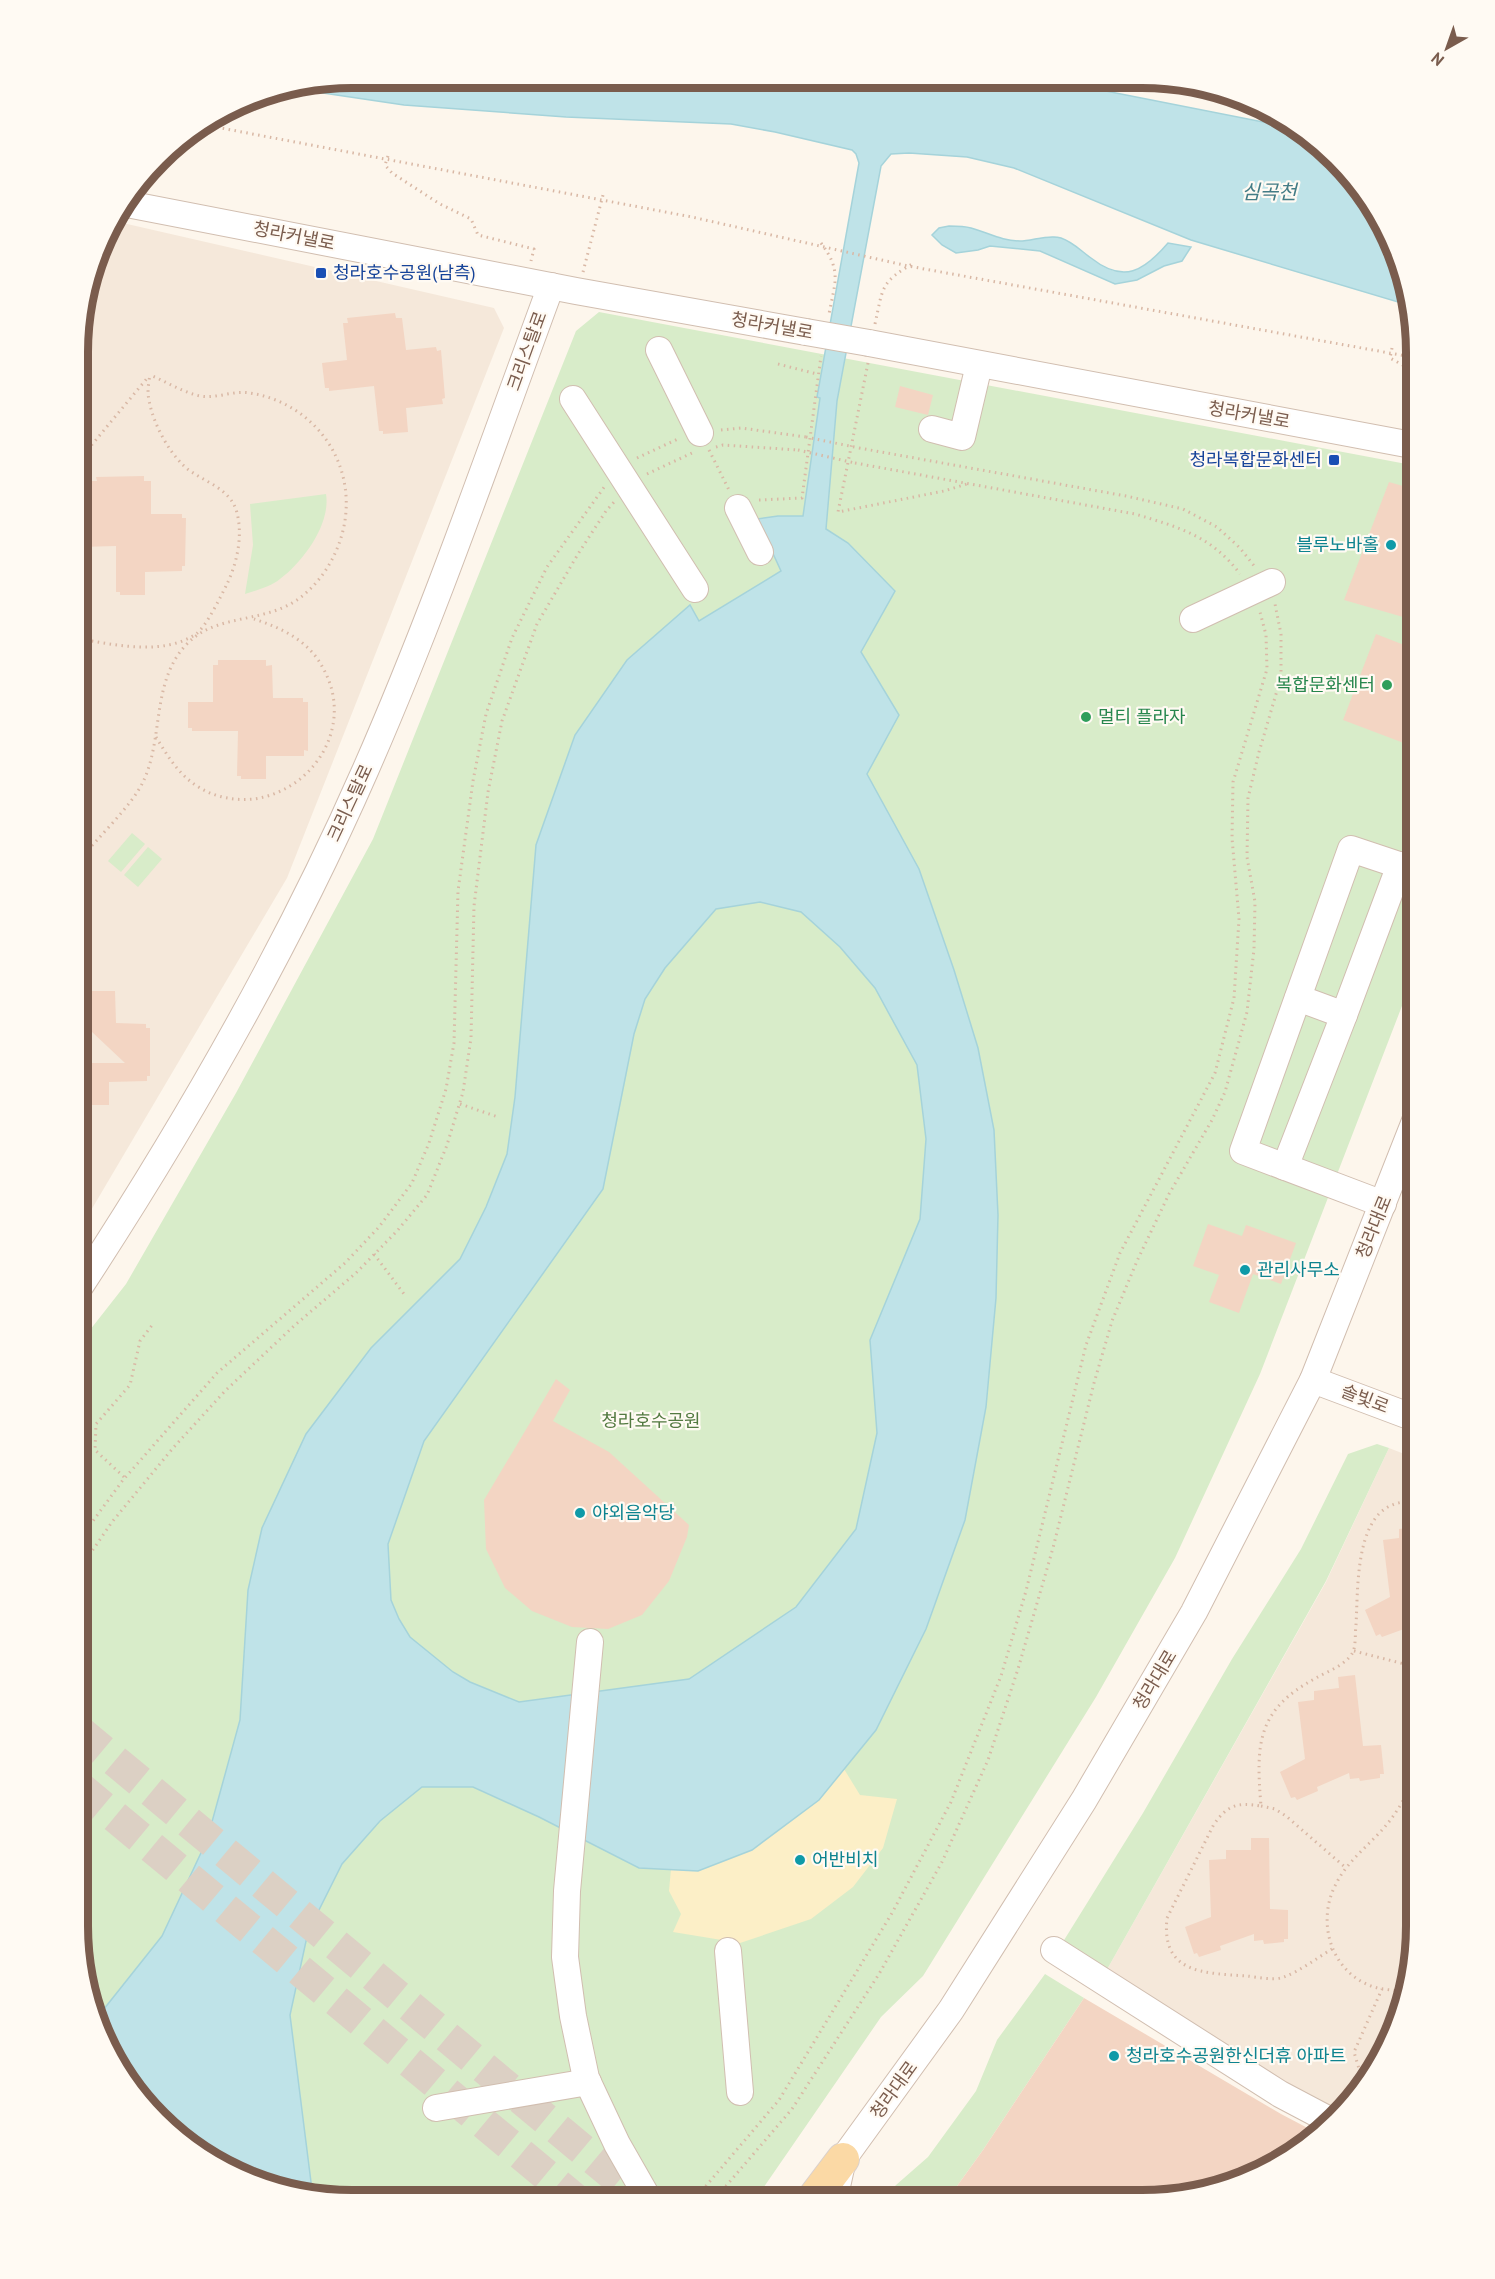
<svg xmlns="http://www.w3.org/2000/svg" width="1495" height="2279" font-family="'PT Sans','Noto Sans KR',sans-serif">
  <rect width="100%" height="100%" fill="#fdf6ec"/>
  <g fill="#f5e8da">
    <path d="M 114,221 L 494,308 L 504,328 L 287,878 L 80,1229 L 80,317 L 106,231 Z"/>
    <path d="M 1389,1448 L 1417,1459 L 1416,1945 L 1402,2015 L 1371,2079 L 1341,2113 L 1248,2061 L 1105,1973 L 1326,1582 Z"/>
  </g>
  <g fill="#d8ecc9">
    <path d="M 599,312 L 1417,466 L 1417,967 L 1260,1374 L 1175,1558 L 1096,1697 L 923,1976 L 881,2017 L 755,2200 L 317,2199 L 248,2180 L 186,2145 L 135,2094 L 99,2032 L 78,1927 L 79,1344 L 126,1284 L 236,1093 L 373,839 L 576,331 Z"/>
    <path d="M 326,494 C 331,524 303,562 280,579 C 270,587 257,590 245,594 L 253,545 L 250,504 Z"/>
    <path d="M 132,833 L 145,844 L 121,872 L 108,861 Z"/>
    <path d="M 148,847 L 162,859 L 138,887 L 124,875 Z"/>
    <path d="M 1377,1444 L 1389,1448 L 1326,1581 L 1105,1973 L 1061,1945 L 1143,1813 L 1232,1659 L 1301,1549 L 1348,1454 Z"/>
    <path d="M 1045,1974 L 1084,1998 L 983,2150 L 947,2200 L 884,2200 L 896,2185 L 928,2157 L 976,2091 L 997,2040 Z"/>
  </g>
  <path fill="#fcefc7" d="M 844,1769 L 860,1795 L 897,1799 L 883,1848 L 853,1887 L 811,1919 L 740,1943 L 673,1932 L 681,1914 L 669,1891 L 671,1869 L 698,1871 L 819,1800 Z"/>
  <g fill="#bfe3e8" stroke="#a5d3da" stroke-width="1.5" fill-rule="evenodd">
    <path d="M 352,78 L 1050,80 L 1299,129 L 1309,134 L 1360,185 L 1396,247 L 1408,305 L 1191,240 L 1014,168 L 967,157 L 909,153 L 891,154 L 881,166 L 837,401 L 826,529 L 848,543 L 895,591 L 861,652 L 899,715 L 867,774 L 919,869 L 954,970 L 978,1048 L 994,1130 L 998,1215 L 996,1298 L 986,1407 L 965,1520 L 926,1629 L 876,1730 L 819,1800 L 752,1850 L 698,1871 L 639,1868 L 539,1817 L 473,1787 L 422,1787 L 380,1821 L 342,1864 L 308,1932 L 290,2015 L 313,2198 L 248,2180 L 186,2145 L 135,2094 L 99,2032 L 96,2019 L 162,1936 L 207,1840 L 240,1720 L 248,1590 L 262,1528 L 306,1434 L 371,1348 L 460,1259 L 486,1207 L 507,1154 L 515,1097 L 536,845 L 575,735 L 627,660 L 690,605 L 699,621 L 781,571 L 757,519 L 778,516 L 803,516 L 820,398 L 817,397 L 859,163 L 856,154 L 852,150 L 775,132 L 731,124 L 566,117 L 404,105 L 296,89 ZM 760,902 L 801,912 L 840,947 L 875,988 L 917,1065 L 926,1139 L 920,1219 L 870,1340 L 877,1433 L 856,1529 L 796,1607 L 689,1679 L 519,1702 L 470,1682 L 453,1672 L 410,1637 L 399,1619 L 391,1600 L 388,1544 L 424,1441 L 603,1189 L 634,1034 L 645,999 L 665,968 L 716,909 Z"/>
    <path d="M 949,226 C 956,226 964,226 971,228 C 989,233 1002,241 1020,241 C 1032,241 1049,234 1061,238 C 1073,242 1081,251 1091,258 C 1124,284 1144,271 1168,243 L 1191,247 L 1182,261 L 1164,266 L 1137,280 L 1115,284 L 1040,251 L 990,246 L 978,250 L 956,253 L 942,245 L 932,235 L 939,228 Z"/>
  </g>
  <g fill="#f3d5c3">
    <path d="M 395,313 L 396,318 L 402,318 L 406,350 L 436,347 L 437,351 L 441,350 L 445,398 L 442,399 L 443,404 L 406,408 L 408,432 L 383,434 L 383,431 L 379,431 L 374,386 L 329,391 L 329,388 L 325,388 L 322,363 L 347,360 L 343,323 L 348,323 L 347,318 Z"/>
    <path d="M 900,386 L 933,395 L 928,415 L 895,407 Z"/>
    <path d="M 144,476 L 144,481 L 151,481 L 151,514 L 182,514 L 182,518 L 186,518 L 185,566 L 182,566 L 182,571 L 145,572 L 145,595 L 120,595 L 120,592 L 116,592 L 116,546 L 80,547 L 80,518 L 92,517 L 91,481 L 97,481 L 96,477 Z"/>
    <path d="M 1389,482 L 1417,490 L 1417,621 L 1344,600 Z"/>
    <path d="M 1376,634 L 1417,650 L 1417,748 L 1343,720 Z"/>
    <path d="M 218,660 L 266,660 L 266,666 L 272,665 L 273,698 L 303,698 L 303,702 L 308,702 L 308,751 L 304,750 L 304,756 L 266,756 L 266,779 L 241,779 L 241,776 L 237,776 L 238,731 L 192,731 L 192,728 L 188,728 L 188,702 L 213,702 L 213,665 L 218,665 Z"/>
    <path d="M 79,991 L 115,991 L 116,1023 L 146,1024 L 146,1028 L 150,1028 L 150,1076 L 147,1076 L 147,1081 L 109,1082 L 109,1105 L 84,1105 L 84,1102 L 80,1102 L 80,1068 L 91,1068 L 91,1063 L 125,1063 L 91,1031 L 79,1031 Z"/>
    <path d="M 1208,1224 L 1242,1236 L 1246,1225 L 1296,1243 L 1281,1284 L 1253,1274 L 1239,1313 L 1209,1302 L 1219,1275 L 1193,1266 Z"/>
    <path d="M 556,1379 L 570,1390 L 553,1421 L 609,1452 L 689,1525 L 687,1537 L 669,1581 L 642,1615 L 608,1629 L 572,1627 L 532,1611 L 505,1588 L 486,1549 L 484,1500 Z"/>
    <path d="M 1417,1527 L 1417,1618 L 1402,1625 L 1404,1629 L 1382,1637 L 1380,1634 L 1376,1636 L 1365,1610 L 1390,1597 L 1383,1540 L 1399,1538 L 1399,1529 Z"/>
    <path d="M 1355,1675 L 1363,1746 L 1381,1745 L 1384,1774 L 1380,1774 L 1380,1778 L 1360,1781 L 1359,1778 L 1350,1779 L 1349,1773 L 1317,1787 L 1318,1791 L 1297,1800 L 1295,1797 L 1291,1798 L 1280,1772 L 1305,1759 L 1298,1702 L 1314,1700 L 1314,1691 L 1339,1688 L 1338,1677 Z"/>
    <path d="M 1251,1838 L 1269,1838 L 1270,1909 L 1288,1910 L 1288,1939 L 1284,1939 L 1284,1942 L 1264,1944 L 1263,1940 L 1254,1941 L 1254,1934 L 1220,1946 L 1221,1950 L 1199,1957 L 1197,1953 L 1194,1954 L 1185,1927 L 1211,1917 L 1209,1860 L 1226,1859 L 1226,1850 L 1251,1850 Z"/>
    <path d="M 1084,1998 L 1281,2114 L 1321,2135 L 1248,2180 L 1143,2201 L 947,2200 L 983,2150 Z"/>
  </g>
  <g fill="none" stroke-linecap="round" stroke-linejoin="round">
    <g stroke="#dcd0c4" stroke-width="32" stroke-dasharray="32 16" stroke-linecap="butt">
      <path d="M 78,1730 L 643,2200"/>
      <path d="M 78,1786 L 575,2199"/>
    </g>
    <g stroke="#d1beb0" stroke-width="28">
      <g id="minor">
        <path d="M 127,204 L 576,291 L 806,332"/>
        <path d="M 869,343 L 1417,446"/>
        <path d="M 659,350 L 700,433"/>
        <path d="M 573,399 L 695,589"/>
        <path d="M 932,429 L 962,437 L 979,365"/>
        <path d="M 738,508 L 760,552"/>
        <path d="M 1193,619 L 1272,582"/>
        <path d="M 1298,998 L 1344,1015"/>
        <path d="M 1285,1167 L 1344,1015 L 1400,865"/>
        <path d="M 1383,1204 L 1243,1151 L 1351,849 L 1417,871"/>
        <path d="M 79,1288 C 187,1123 286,951 365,771 C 435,612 491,448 551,286"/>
        <path d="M 1313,1380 L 1417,1419"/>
        <path d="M 590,1642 L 567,1891 L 565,1957 L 573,2016 L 586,2078 L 617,2144 L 649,2200"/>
        <path d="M 1054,1950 L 1280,2094 L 1333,2122"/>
        <path d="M 728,1951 L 740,2092"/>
        <path d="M 436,2108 L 588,2082"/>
        <path d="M 834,2200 L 843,2159 L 951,2010 L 1084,1800 L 1194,1612 L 1313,1380 L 1417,1116"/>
      </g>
    </g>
    <g stroke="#dad1cd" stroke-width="34">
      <path id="major" d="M 812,2200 L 843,2159"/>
    </g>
    <g stroke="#d9b8a5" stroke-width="3" stroke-dasharray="1.5 4.5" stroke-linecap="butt">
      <path d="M 205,125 L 692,217 L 908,266 L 1417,358"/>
      <path d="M 388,156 L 385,165 L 392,173 L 440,204 L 471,219 L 478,235 L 534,249 L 531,261"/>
      <path d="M 821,243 C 842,271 835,282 829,314"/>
      <path d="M 583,272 L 603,195"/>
      <path d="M 82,313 L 90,321"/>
      <path d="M 875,324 C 883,288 880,282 914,263"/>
      <path d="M 1392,348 L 1390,358 L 1417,373"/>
      <path d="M 80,360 L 87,344 L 105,237"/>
      <path d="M 868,363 L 838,512 L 944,491 L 967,484"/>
      <path d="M 778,364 L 817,374"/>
      <path d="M 721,430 L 741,428 L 806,437"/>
      <path d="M 716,447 L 723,445 L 798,450"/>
      <path d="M 859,448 L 1126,496 L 1183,509 L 1217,527 L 1240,548 L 1255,567"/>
      <path d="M 709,450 L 729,490"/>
      <path d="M 637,458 L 680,438"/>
      <path d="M 80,459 L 149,376"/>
      <path d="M 855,463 L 1135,514 C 1178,527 1212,536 1240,574"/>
      <path d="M 647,474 L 692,453"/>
      <path d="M 759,500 L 802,498 L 821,356"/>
      <path d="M 80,639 C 116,645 163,656 196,634 C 206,627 221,596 227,584 C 237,563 243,536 237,513 C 231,487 200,481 184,466 C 166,449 150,417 148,393 C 148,387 149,380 150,375"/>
      <path d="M 156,737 C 167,755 178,774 197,786 C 213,797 234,801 254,799 C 315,790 355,725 323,668 C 309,641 282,628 254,619"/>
      <path d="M 80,859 C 97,839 132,805 143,782 C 164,738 151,682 186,645 C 216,612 265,625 301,597 C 327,577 344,543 346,511 C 350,452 308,402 250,393 C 233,390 217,399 200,396 C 182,392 167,382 150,375"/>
      <path d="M 460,1104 L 498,1117"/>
      <path d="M 79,1200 L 88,1208"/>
      <path d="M 374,1254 L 404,1294"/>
      <path d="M 124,1477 L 95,1450 L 96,1424 L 130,1385 L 140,1341 L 153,1324"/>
      <path d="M 79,1540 L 123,1480 L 217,1373 L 345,1263 L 379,1227 L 412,1183 L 429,1143 L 446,1089 L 454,1043 L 458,891 L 473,781 L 486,714 L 512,638 L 547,567 L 605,486"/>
      <path d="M 79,1570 L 112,1522 L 173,1448 L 225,1391 L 295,1325 L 356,1273 L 397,1231 L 427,1195 L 447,1145 L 463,1092 L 471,1038 L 474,906 L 488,792 L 502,721 L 537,624 L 578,554 L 606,511 L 615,501"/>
      <path d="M 1354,1651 L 1416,1667"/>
      <path d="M 1261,1806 L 1275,1809 L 1286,1816 L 1346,1868"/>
      <path d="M 1332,1949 C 1317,1958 1300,1971 1284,1977 C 1274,1981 1257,1977 1247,1976 C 1204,1973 1161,1974 1167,1918 L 1214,1824 C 1228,1805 1237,1802 1261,1806 C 1256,1745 1256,1710 1316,1678 C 1328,1671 1346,1665 1353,1652 C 1356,1645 1355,1632 1356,1625 C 1358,1592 1355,1522 1390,1506 C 1398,1502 1408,1501 1417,1500"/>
      <path d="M 1407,1992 C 1395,1990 1382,1990 1371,1986 C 1329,1970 1316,1919 1337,1882 C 1349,1859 1372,1843 1388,1823 C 1400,1808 1408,1792 1416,1775"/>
      <path d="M 1371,2079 L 1360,2072 L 1354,2052 L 1382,1989"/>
      <path d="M 694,2200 L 779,2100 L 892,1913 L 951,1802 L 1001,1676 L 1026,1591 L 1086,1345 L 1120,1253 L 1215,1073 L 1234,998 L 1239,919 L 1232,838 L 1233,782 L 1267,669 L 1266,635 L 1260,612"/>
      <path d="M 714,2200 L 792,2109 L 879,1974 L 942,1862 L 988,1760 L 1018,1669 L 1053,1548 L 1094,1383 L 1112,1321 L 1137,1261 L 1169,1194 L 1212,1120 L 1225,1092 L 1247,1012 L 1254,949 L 1255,902 L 1247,857 L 1248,798 L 1259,752 L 1281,677 L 1281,634 L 1275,604"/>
    </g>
    <use href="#minor" stroke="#fff" stroke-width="26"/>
    <use href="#major" stroke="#fbd9a5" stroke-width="32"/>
    <g stroke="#d1beb0" stroke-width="28" stroke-linecap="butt">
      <path id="minor-bridge" d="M 806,332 L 869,343"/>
    </g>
    <g stroke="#d9b8a5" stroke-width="3" stroke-dasharray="1.5 4.5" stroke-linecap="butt">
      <path d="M 806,437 L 859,448"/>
      <path d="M 798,450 L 855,463"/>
    </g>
    <use href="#minor-bridge" stroke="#fff" stroke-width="26"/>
  </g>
  <g fill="#1a4fb4" stroke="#fffaf3" stroke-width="2">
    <rect x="315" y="267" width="12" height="12" rx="3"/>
    <rect x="1328" y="454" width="12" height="12" rx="3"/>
  </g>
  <g fill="#0f9aa8" stroke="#fffaf3" stroke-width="2">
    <circle cx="1391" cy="545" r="6"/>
    <circle cx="1245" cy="1270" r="6"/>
    <circle cx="580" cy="1513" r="6"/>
    <circle cx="800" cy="1860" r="6"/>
    <circle cx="1114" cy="2056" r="6"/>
  </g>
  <g fill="#2e9e5b" stroke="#fffaf3" stroke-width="2">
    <circle cx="1387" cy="685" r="6"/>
    <circle cx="1086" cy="717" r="6"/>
  </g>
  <g text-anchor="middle" stroke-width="4.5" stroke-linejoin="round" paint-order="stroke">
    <g font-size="18" fill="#7a5c4d" stroke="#fffaf3">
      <text transform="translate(294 236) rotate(11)" y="6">청라커낼로</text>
      <text transform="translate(772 326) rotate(10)" y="6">청라커낼로</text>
      <text transform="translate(527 351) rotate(-70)" y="6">크리스탈로</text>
      <text transform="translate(1249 415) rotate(10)" y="6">청라커낼로</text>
      <text transform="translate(350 803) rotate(-65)" y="6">크리스탈로</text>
      <text transform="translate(1374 1227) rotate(-68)" y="6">청라대로</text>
      <text transform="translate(1365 1399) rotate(21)" y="6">솔빛로</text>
      <text transform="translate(1155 1680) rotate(-59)" y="6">청라대로</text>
      <text transform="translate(894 2090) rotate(-54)" y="6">청라대로</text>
    </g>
    <g font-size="18" fill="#164399" stroke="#fffaf3" text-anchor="start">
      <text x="333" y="279">청라호수공원(남측)</text>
      <text x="1322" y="466" text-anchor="end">청라복합문화센터</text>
    </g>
    <g font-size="18" fill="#0d838f" stroke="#fffaf3" text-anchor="start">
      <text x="1379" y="551" text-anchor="end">블루노바홀</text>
      <text x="1257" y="1276">관리사무소</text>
      <text x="592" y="1519">야외음악당</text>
      <text x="812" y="1866">어반비치</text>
      <text x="1126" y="2062">청라호수공원한신더휴 아파트</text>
    </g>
    <g font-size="18" fill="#27864d" stroke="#fffaf3" text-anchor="end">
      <text x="1375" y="691">복합문화센터</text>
      <text x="1098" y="723" text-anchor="start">멀티 플라자</text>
    </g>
    <g font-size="18" fill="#537a41" stroke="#fffaf3">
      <text x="651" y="1427">청라호수공원</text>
    </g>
    <g font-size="20" font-style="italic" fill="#437c86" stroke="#fffaf3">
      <text x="1269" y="199">심곡천</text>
    </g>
  </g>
  <path d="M0 0H1495V2279H0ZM352 88H1142A264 264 0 0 1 1406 352V1926A264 264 0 0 1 1142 2190H352A264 264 0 0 1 88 1926V352A264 264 0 0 1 352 88Z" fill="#fffaf3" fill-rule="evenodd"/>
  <path fill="none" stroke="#7a5c4d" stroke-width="8" d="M352 88H1142A264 264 0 0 1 1406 352V1926A264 264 0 0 1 1142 2190H352A264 264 0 0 1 88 1926V352A264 264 0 0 1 352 88Z"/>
  <g transform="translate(1447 48) rotate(220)" stroke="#fffaf3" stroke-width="4.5" paint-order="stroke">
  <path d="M0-4.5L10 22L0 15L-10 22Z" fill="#7a5c4d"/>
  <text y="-9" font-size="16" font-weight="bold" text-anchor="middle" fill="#7a5c4d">N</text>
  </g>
</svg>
